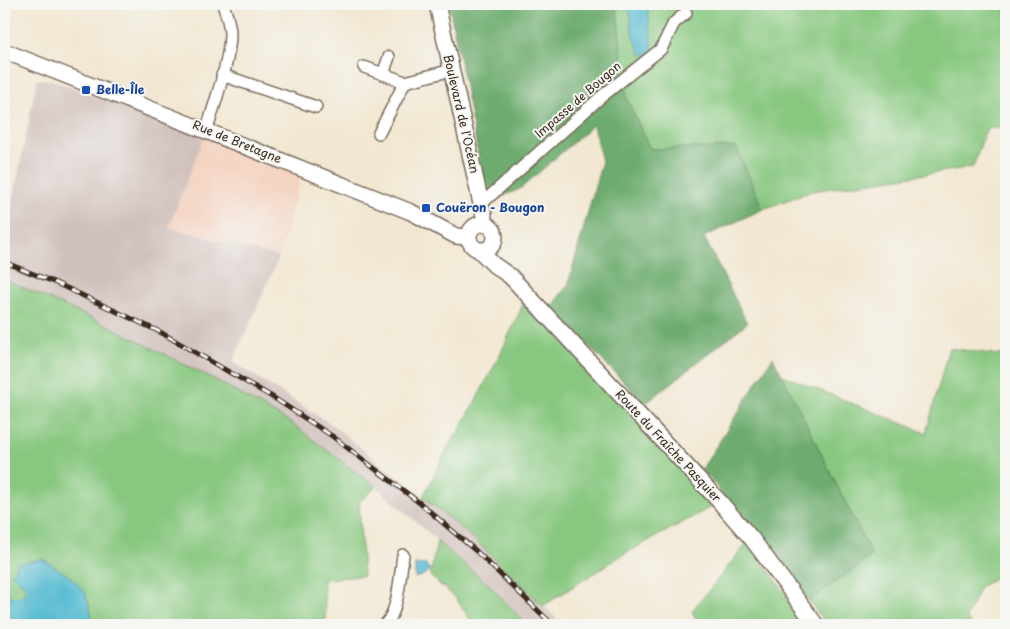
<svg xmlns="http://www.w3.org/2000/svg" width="1010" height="629" font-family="'Playpen Sans',sans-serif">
  <rect width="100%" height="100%" fill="#f6f6f2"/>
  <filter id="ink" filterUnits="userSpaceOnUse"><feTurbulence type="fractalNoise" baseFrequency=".02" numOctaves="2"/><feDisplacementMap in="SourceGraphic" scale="10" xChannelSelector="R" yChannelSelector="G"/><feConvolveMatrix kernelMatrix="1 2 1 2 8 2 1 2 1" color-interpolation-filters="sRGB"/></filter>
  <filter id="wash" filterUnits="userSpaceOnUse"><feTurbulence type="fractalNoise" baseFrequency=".0096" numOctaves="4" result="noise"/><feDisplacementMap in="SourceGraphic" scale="20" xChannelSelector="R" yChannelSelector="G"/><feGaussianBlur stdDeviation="1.12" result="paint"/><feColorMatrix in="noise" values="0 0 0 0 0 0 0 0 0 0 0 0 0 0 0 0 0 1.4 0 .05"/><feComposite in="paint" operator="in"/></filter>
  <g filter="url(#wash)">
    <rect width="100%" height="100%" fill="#f2e7d1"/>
    <path fill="#f4d3c1" d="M 204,136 L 302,174 L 279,257 L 169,227 Z"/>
    <path fill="#d0c0bc" d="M 37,79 L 52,80 L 146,116 L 204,136 L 169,227 L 279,257 L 233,362 L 335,427 L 423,497 L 473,538 L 563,625 L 527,625 L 490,586 L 376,487 L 291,423 L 215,380 L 109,326 L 4,279 L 4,246 Z"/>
    <g fill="#87c77f" stroke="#61784e">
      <path d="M 616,4 L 1006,4 L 1006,127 L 986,129 L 973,167 L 812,191 L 763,209 L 736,147 L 650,149 L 627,99 Z"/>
      <path d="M 4,279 L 109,326 L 215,380 L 291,423 L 376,487 L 359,502 L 363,576 L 323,579 L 326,624 L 4,625 Z"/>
      <path d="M 525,300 L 715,505 L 624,554 L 543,606 L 473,538 L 423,497 L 449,446 L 461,428 L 499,357 Z"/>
      <path d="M 949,348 L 1006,356 L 1006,571 L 980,587 L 966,618 L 971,625 L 827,625 L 809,601 L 872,556 L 782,375 L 926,433 Z"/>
      <path d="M 437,541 L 490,586 L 527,625 L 474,625 L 455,597 L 430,576 Z"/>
      <path d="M 748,542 L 809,625 L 699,625 L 692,611 Z"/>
    </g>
    <g fill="#6dac6e" stroke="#546b46">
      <path d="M 449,4 L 616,4 L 627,99 L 650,149 L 736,147 L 763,209 L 704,237 L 747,323 L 645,404 L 551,307 L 568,285 L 602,161 L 593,125 L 520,189 L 496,199 L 486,195 Z"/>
      <path d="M 773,357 L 872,556 L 809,601 L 702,469 Z"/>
    </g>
    <g fill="#53bad1" stroke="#477278">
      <path d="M 629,4 L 647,4 L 653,53 L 641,55 L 632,30 Z"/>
      <path d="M 43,559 L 69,576 L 85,592 L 92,616 L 84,625 L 7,625 L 13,619 L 4,611 L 4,597 L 23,596 L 27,588 L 12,575 L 17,563 Z"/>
      <path d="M 415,564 L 426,565 L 430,570 L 422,576 L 415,578 Z"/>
    </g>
  </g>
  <g filter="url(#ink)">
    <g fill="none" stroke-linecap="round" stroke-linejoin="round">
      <g stroke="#7b6c5d" stroke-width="14">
        <g id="minor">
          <path d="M 364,67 L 405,82 L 379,133"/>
          <path d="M 383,74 L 389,57"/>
          <path d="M 222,75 L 316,107"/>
          <path d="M 405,82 L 452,70"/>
          <path d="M 207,130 C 214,104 230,61 230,34 C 230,24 226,13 223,4"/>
          <path d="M 481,204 L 601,97 L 661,49 L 674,23 L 686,13"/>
          <path d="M 385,625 C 399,611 400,575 403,555"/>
        </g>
      </g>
      <g stroke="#7b6c5d" stroke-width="18">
        <g id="secondary">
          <path d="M 437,4 L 481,204 L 484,215 L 483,224"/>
          <path d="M 4,51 L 411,212 L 456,236 L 468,237"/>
          <circle cx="482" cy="237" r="13"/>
          <path d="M 480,251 L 494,265 L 510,276 L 719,501 L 752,539 L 816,625"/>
        </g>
      </g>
      <use href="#minor" stroke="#fff" stroke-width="11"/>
      <use href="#secondary" stroke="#fff" stroke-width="15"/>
      <g stroke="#3b2a1e" stroke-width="5">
        <path id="rail" d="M 4,262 L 56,283 L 160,332 L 274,398 L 332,436 L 421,504 L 476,551 L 553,625"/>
      </g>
      <use href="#rail" stroke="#f6f6f2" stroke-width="3" stroke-dasharray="9" stroke-linecap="butt"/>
    </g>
  </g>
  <g fill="#1a4fb4" stroke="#f6f6f2" stroke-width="2">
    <rect x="81" y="85" width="10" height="10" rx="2.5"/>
    <rect x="421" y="203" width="10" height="10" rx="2.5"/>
  </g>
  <g text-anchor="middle" stroke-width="4" stroke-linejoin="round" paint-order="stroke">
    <g font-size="12" font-weight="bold" fill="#164399" stroke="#f6f6f2" text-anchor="start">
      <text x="96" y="94">Belle-Île</text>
      <text x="436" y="212">Couëron - Bougon</text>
    </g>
    <g font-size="12" fill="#3b2a1e" stroke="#f6f6f2">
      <text transform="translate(578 100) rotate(-41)" y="4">Impasse de Bougon</text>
      <text transform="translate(461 114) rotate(77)" y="4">Boulevard de l'Océan</text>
      <text transform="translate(237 142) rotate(22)" y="4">Rue de Bretagne</text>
      <text transform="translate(668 446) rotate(47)" y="4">Route du Fraîche Pasquier</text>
    </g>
  </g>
  <rect width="1010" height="629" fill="none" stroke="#f6f6f2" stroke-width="20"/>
</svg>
